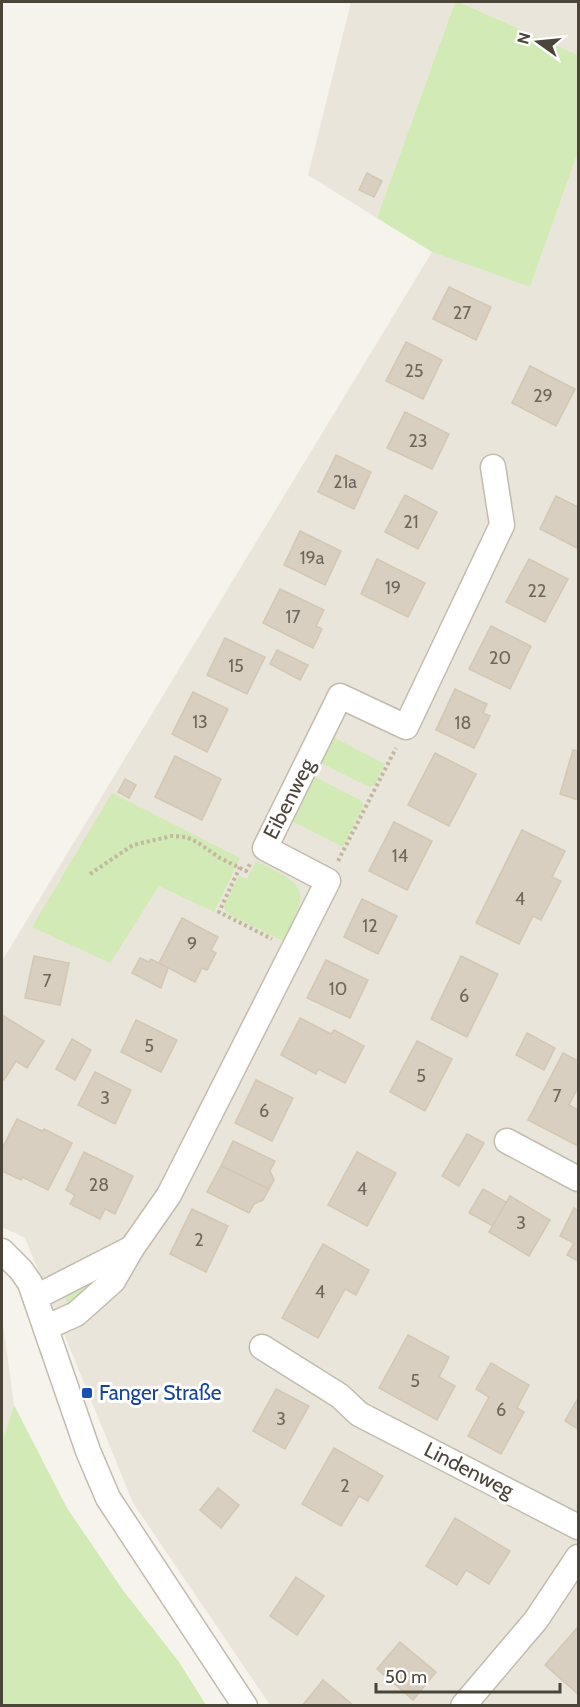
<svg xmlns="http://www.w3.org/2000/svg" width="580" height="1707" font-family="Cabin,sans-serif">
  <rect width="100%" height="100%" fill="#f6f3ec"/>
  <g fill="#eae5da">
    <path d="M 351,2 L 455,2 L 377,218 L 308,175 Z"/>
    <path d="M 459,2 L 578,2 L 578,55 Z"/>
    <path d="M 578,152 L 578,1705 L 270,1705 L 133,1503 L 25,1238 L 2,1227 L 2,961 L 432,252 L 530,287 Z"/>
    <path d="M 2,1317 L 14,1405 L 2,1443 Z"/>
  </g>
  <g fill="#d2eab5">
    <path d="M 455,2 L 459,2 L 578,55 L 578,152 L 530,287 L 432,252 L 377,218 Z"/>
    <path d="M 331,736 L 385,764 L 374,786 L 369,787 L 319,762 Z"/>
    <path d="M 313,776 L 362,801 L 363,807 L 343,847 L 290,820 Z"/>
    <path d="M 112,793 L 240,858 L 214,912 L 159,886 L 110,963 L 32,927 Z"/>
    <path d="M 256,861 C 309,887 310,888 283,941 L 226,913 L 224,906 L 239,876 L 247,879 Z"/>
    <path d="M 112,1268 L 71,1306 L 68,1305 L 64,1294 Z"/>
    <path d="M 14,1405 L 67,1508 L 122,1589 L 179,1662 L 206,1705 L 2,1705 L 2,1443 Z"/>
  </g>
  <g fill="#d8cfc1" stroke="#d3c7b4" stroke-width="1.5">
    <path d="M 367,173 L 382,181 L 374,197 L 359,190 Z"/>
    <path d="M 449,287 L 491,307 L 476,340 L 433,319 Z"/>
    <path d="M 406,342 L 442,360 L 423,399 L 386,381 Z"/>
    <path d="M 530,366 L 575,389 L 556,426 L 512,403 Z"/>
    <path d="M 405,412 L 449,434 L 432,469 L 387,448 Z"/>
    <path d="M 336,455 L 371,472 L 354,509 L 318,492 Z"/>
    <path d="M 405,495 L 437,512 L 418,549 L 385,532 Z"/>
    <path d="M 556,496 L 578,507 L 578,544 L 577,548 L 540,529 Z"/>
    <path d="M 300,531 L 341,551 L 325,585 L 284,565 Z"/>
    <path d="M 377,559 L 425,583 L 408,617 L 361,594 Z"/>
    <path d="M 529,559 L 568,579 L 545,622 L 506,602 Z"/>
    <path d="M 280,589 L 324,610 L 316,626 L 322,629 L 313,648 L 263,623 Z"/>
    <path d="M 491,626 L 531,646 L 510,689 L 469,669 Z"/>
    <path d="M 225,638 L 265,657 L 247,694 L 207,675 Z"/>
    <path d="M 277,650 L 308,665 L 300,680 L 270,664 Z"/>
    <path d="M 455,689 L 487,704 L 483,713 L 490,716 L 474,748 L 436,730 Z"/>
    <path d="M 193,692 L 228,709 L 207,752 L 172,734 Z"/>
    <path d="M 573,750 L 578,751 L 578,800 L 560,794 Z"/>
    <path d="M 435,753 L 476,774 L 449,826 L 408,805 Z"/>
    <path d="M 175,756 L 221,779 L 202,820 L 155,797 Z"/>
    <path d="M 125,779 L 136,785 L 129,798 L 118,792 Z"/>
    <path d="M 394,822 L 432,841 L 407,890 L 369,871 Z"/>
    <path d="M 522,830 L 565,851 L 552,877 L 561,881 L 541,920 L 533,916 L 519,944 L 476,923 Z"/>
    <path d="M 362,899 L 397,916 L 378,954 L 344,937 Z"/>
    <path d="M 182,918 L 218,937 L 211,950 L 216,953 L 207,970 L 202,968 L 195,982 L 159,963 Z"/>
    <path d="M 34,956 L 69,963 L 60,1005 L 25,998 Z"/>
    <path d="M 461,956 L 498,974 L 467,1037 L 431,1019 Z"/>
    <path d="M 140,958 L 149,962 L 151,959 L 168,968 L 161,988 L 132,973 Z"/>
    <path d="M 326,960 L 368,980 L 350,1018 L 307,998 Z"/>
    <path d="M 2,1015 L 44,1041 L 27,1068 L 16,1061 L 4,1080 L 2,1078 Z"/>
    <path d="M 300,1018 L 331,1034 L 334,1030 L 364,1046 L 345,1083 L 318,1069 L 316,1074 L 281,1055 Z"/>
    <path d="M 136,1020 L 177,1040 L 161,1072 L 121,1052 Z"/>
    <path d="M 527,1033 L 555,1048 L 544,1070 L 516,1055 Z"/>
    <path d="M 72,1039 L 91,1050 L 75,1080 L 56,1069 Z"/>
    <path d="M 417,1041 L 452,1059 L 425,1111 L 390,1092 Z"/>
    <path d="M 563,1053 L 578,1061 L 578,1087 L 569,1105 L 578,1110 L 578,1146 L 528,1120 Z"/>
    <path d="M 95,1072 L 131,1090 L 115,1124 L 78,1105 Z"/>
    <path d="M 256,1080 L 293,1098 L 272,1141 L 235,1123 Z"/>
    <path d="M 17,1119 L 42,1131 L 44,1129 L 72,1143 L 48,1190 L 22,1177 L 21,1180 L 2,1171 L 2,1149 Z"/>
    <path d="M 467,1134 L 484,1143 L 459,1186 L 442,1176 Z"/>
    <path d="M 233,1141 L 275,1161 L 270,1171 L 274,1180 L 269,1189 L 221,1166 Z"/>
    <path d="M 84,1152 L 133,1176 L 115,1214 L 105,1209 L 100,1219 L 70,1204 L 75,1195 L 66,1190 Z"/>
    <path d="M 357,1152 L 396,1173 L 367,1226 L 328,1205 Z"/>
    <path d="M 221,1166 L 269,1189 L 263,1200 L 254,1204 L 249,1213 L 207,1192 Z"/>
    <path d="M 483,1189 L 506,1202 L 493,1226 L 469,1213 Z"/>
    <path d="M 510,1196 L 550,1220 L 529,1256 L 489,1232 Z"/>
    <path d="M 574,1208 L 578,1211 L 578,1261 L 567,1255 L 574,1243 L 560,1236 Z"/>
    <path d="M 192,1209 L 228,1226 L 206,1272 L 170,1254 Z"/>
    <path d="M 323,1244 L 369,1270 L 356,1295 L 345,1289 L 318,1338 L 282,1318 Z"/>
    <path d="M 408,1335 L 449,1357 L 439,1377 L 455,1386 L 437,1420 L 379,1388 Z"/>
    <path d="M 491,1363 L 529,1385 L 517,1408 L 524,1412 L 501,1454 L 468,1436 L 489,1397 L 476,1389 Z"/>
    <path d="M 276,1389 L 309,1406 L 285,1449 L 253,1431 Z"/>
    <path d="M 578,1398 L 578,1429 L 565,1421 Z"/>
    <path d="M 334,1448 L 383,1476 L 368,1501 L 359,1496 L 341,1526 L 302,1504 Z"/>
    <path d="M 218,1488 L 239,1505 L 221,1528 L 200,1510 Z"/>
    <path d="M 455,1518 L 510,1551 L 489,1584 L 466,1570 L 457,1585 L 426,1566 Z"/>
    <path d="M 296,1577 L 324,1596 L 297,1635 L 270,1616 Z"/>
    <path d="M 577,1628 L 578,1629 L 578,1694 L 545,1665 Z"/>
    <path d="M 400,1642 L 436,1672 L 413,1700 L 377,1669 Z"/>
    <path d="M 323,1680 L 354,1706 L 302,1706 Z"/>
  </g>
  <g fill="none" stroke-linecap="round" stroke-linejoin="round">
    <g stroke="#c2bbae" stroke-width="27">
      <g id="minor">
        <path d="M 507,1141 L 578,1179"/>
        <path d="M 2,1251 L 21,1270 L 30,1283 L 88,1451 L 108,1498 L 245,1706"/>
        <path d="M 36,1297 L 132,1248"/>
        <path d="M 47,1327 L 76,1314 L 113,1281 L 132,1248 L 169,1195 L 328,881 L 265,848 L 340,696 L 406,727 L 502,525 L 493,467"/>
        <path d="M 262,1347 L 340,1396 L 359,1414 L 578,1527"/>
        <path d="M 463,1706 L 536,1620 L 578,1557"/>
      </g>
    </g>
    <g stroke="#c4b79f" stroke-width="4" stroke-dasharray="3 3" stroke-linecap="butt">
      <path d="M 338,861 L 396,748"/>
      <path d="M 240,867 L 219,912 L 272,939"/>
      <path d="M 90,874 L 133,845 L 172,836 L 186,837 L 197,842 L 220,858 L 246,871 L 250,864"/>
    </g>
    <use href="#minor" stroke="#fff" stroke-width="24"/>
  </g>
  <rect fill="#1a4fb4" stroke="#fff" stroke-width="2" x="81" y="1387" width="12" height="12" rx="3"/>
  <g text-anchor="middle" stroke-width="6" stroke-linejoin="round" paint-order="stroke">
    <g font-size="18" fill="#6e675b">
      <text x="462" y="319">27</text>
      <text x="414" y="377">25</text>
      <text x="543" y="402">29</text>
      <text x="418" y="447">23</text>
      <text x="345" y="488">21a</text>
      <text x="411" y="528">21</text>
      <text x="312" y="564">19a</text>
      <text x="393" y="594">19</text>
      <text x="537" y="597">22</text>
      <text x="293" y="623">17</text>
      <text x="500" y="664">20</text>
      <text x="236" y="672">15</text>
      <text x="200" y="728">13</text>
      <text x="463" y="729">18</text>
      <text x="400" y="862">14</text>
      <text x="520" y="905">4</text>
      <text x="370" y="932">12</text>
      <text x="192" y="950">9</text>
      <text x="47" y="987">7</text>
      <text x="338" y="995">10</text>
      <text x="464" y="1002">6</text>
      <text x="149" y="1052">5</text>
      <text x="421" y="1082">5</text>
      <text x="557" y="1102">7</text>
      <text x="105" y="1104">3</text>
      <text x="264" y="1117">6</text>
      <text x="99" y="1191">28</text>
      <text x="362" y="1195">4</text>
      <text x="521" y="1229">3</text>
      <text x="199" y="1246">2</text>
      <text x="320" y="1298">4</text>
      <text x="415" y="1387">5</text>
      <text x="501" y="1416">6</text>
      <text x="281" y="1425">3</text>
      <text x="345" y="1492">2</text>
    </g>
    <g font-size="21" fill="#4b4439" stroke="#fff">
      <text transform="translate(289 799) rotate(-63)" y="7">Eibenweg</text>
      <text transform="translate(469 1470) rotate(27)" y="7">Lindenweg</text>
    </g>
    <g font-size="21" fill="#164399" stroke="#fff" text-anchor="start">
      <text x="99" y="1400">Fanger Straße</text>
    </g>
  </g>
  <rect width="580" height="1707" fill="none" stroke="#4b4439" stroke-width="6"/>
  <g transform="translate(538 42) rotate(285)" stroke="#ffffff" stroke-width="4.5" paint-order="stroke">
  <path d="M0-4.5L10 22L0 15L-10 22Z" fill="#4b4439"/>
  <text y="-9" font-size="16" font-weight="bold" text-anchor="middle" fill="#4b4439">N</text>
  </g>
  <path d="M376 1683v9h184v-9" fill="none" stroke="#4b4439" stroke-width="3"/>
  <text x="385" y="1683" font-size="18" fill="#4b4439" stroke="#ffffff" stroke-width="4.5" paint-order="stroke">50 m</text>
</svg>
